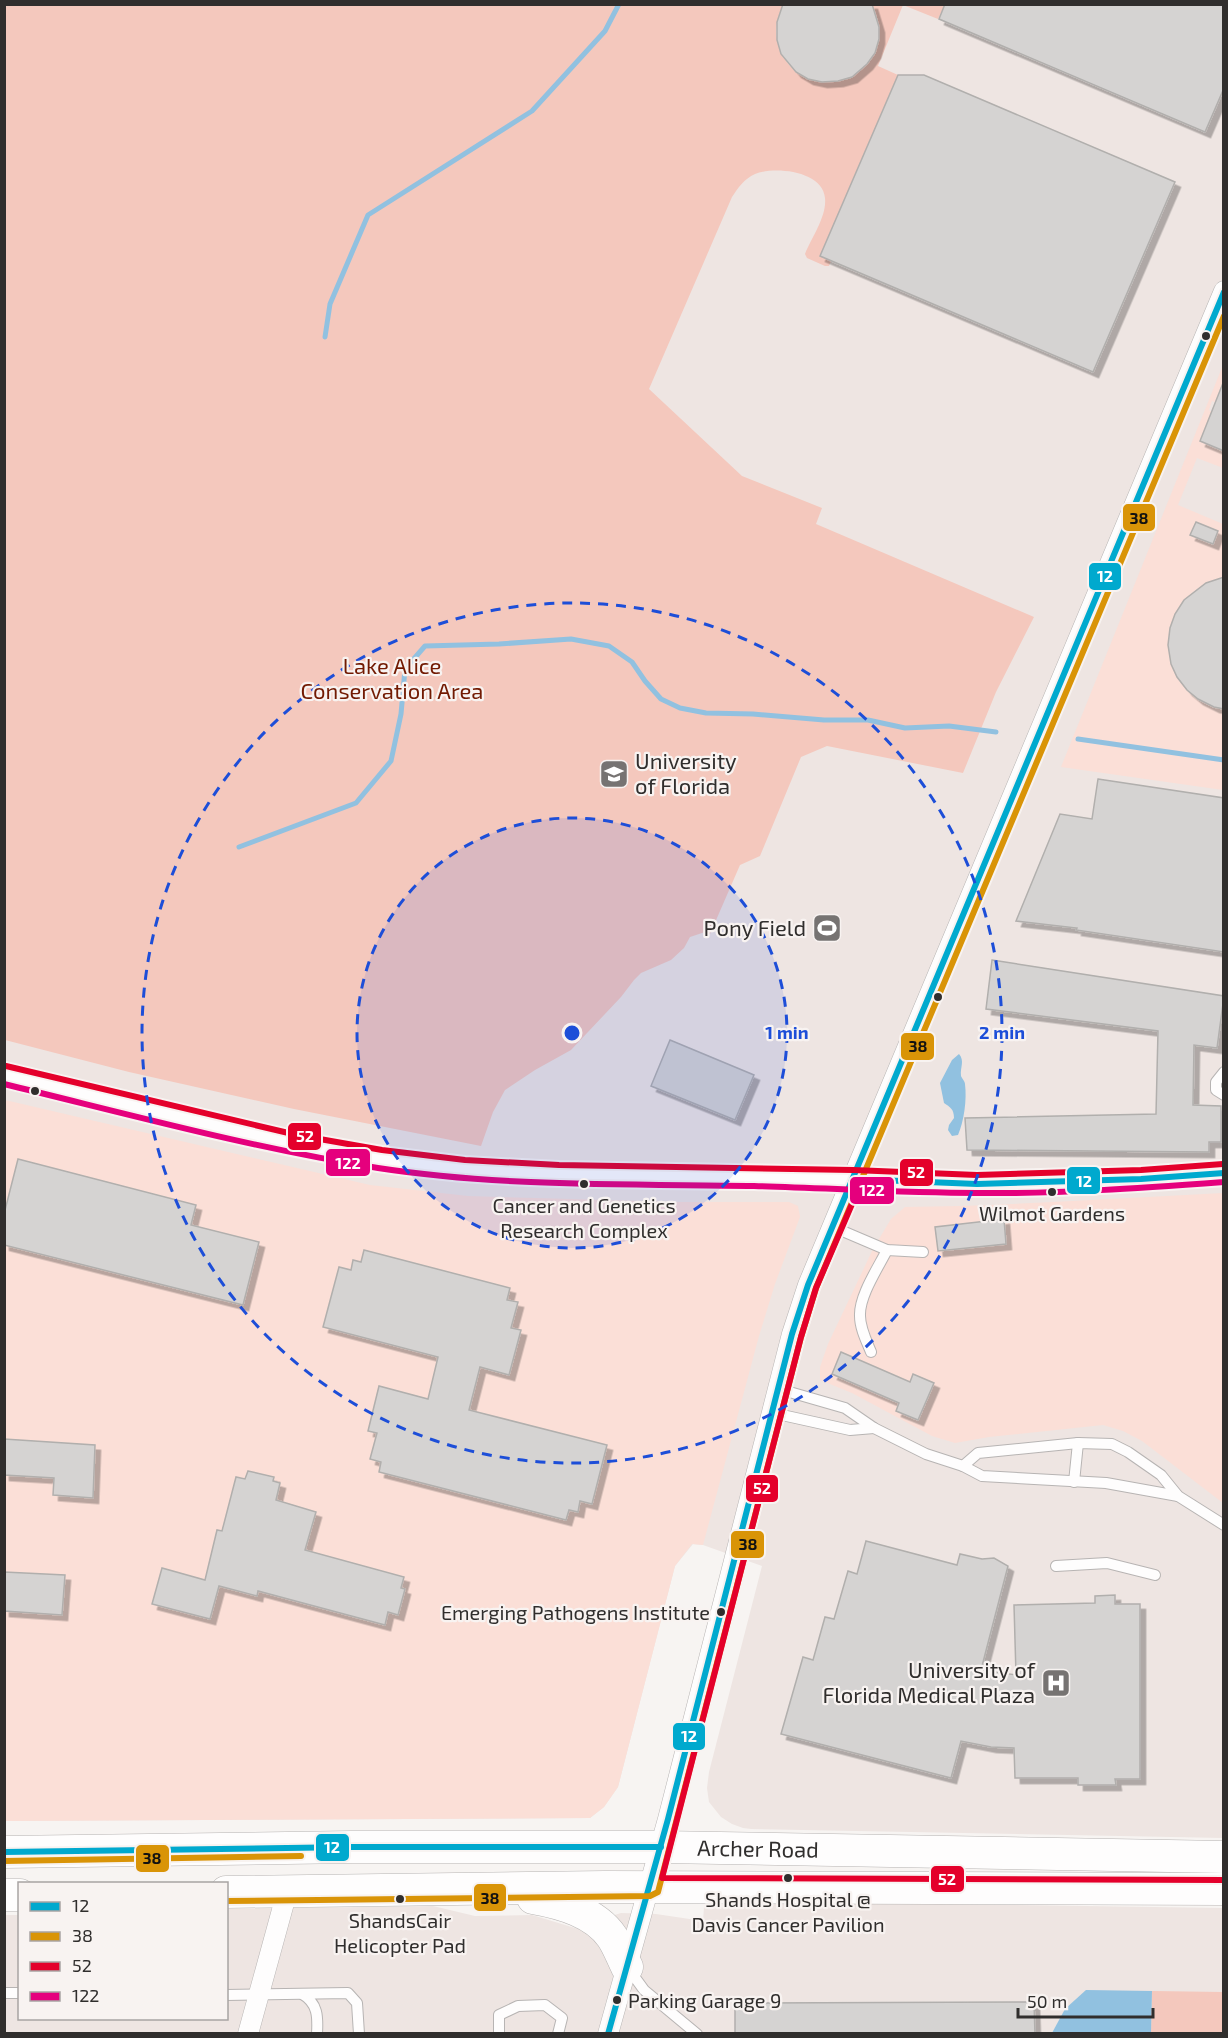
<svg xmlns="http://www.w3.org/2000/svg" width="1228" height="2038" font-family="'Exo 2',sans-serif">
  <defs>
    <filter id="shadow"><feDropShadow dx="5.5" dy="5.5" stdDeviation="0" flood-color="#0004"/></filter>
  </defs>
  <rect width="100%" height="100%" fill="#f7f4f2"/>
  <g fill="#eee5e2">
    <path d="M 4,5 L 1223,5 L 1223,1838 L 751,1829 L 743,1828 L 732,1824 L 721,1817 L 709,1802 L 707,1788 L 709,1772 L 762,1566 L 703,1545 L 693,1544 L 675,1566 L 618,1787 L 604,1807 L 590,1818 L 5,1821 Z"/>
    <path d="M 712,1903 L 941,1904 L 1223,1908 L 1223,2033 L 5,2033 L 4,1915 L 19,1915 L 20,2018 L 226,2018 L 227,1909 L 433,1906 L 475,1916 L 532,1915 L 585,1931 L 605,1918 L 621,1913 L 656,1914 L 703,1921 L 704,1907 Z"/>
  </g>
  <g fill="#fbdfd7">
    <path d="M 1223,365 L 1223,382 L 1215,402 L 1212,401 L 1209,410 L 1212,412 L 1200,441 L 1223,451 L 1223,468 L 1197,458 L 1178,505 L 1223,524 L 1223,578 C 1208,583 1194,588 1184,601 C 1151,640 1174,700 1223,709 L 1223,790 L 1061,767 Z"/>
    <path d="M 5,1100 L 370,1185 L 468,1196 L 678,1202 L 789,1202 L 798,1206 L 800,1217 L 775,1284 L 759,1336 L 703,1545 L 692,1544 L 675,1566 L 618,1787 L 604,1807 L 590,1818 L 5,1821 Z"/>
    <path d="M 1223,1193 L 1223,1503 L 1142,1441 L 1123,1431 L 1103,1425 L 989,1437 L 955,1443 L 932,1436 L 852,1393 L 820,1380 L 820,1367 L 828,1344 L 873,1249 L 891,1219 L 905,1207 C 1011,1206 1117,1198 1223,1193 Z"/>
  </g>
  <g fill="#f4c8bd">
    <path d="M 4,5 L 784,5 C 777,16 774,31 778,44 C 801,116 907,74 872,5 L 945,5 L 938,19 L 903,5 L 878,66 L 898,75 L 820,256 L 831,261 L 829,266 L 825,266 L 807,258 L 805,254 C 812,237 827,216 825,198 C 823,171 775,166 755,174 C 744,179 738,188 732,197 L 649,389 L 742,476 L 822,508 L 816,524 L 1034,617 L 996,692 L 963,773 L 827,746 L 801,757 L 760,856 L 740,865 L 710,934 L 705,932 L 690,937 L 684,948 L 671,960 L 641,973 L 634,980 L 621,997 L 571,1050 L 535,1070 L 505,1090 L 493,1112 L 481,1146 L 294,1109 L 129,1072 L 5,1040 Z"/>
    <path d="M 1152,1991 L 1223,1992 L 1223,2033 L 1151,2033 Z"/>
  </g>
  <g fill="#91c1e0">
    <path d="M 959,1054 C 965,1061 960,1067 961,1076 C 962,1079 965,1081 965,1084 C 967,1100 964,1121 958,1135 L 952,1136 L 948,1130 L 949,1125 L 954,1118 C 954,1109 950,1107 944,1103 L 940,1083 L 952,1060 Z"/>
    <path d="M 1086,1990 L 1152,1991 L 1151,2033 L 1052,2033 L 1065,2009 Z"/>
  </g>
  <g fill="none" stroke-linecap="round" stroke-linejoin="round">
    <g stroke="#91c1e0" stroke-width="5">
      <path d="M 325,337 L 330,304 L 368,215 L 532,111 L 605,31 L 619,4"/>
      <path d="M 1078,739 L 1224,760"/>
      <path d="M 239,847 L 356,803 L 391,761 L 401,714 L 405,669 L 425,646 L 499,644 L 571,639 L 609,646 L 632,662 L 645,681 L 661,699 L 680,708 L 706,713 L 753,714 L 824,720 L 868,720 L 905,728 L 949,726 L 996,732"/>
    </g>
  </g>
  <g fill="#d5d3d2" stroke="#b1afad" stroke-width="1.5" filter="url(#shadow)">
    <path d="M 783,4 L 872,4 L 879,27 L 879,39 L 875,53 L 867,64 L 852,77 L 838,81 L 822,82 L 808,79 L 796,72 L 781,54 L 777,40 L 777,22 Z"/>
    <path d="M 945,4 L 1224,4 L 1224,88 L 1205,132 L 939,19 Z"/>
    <path d="M 898,75 L 924,75 L 1175,182 L 1093,372 L 820,256 Z"/>
    <path d="M 1223,383 L 1224,384 L 1224,451 L 1200,441 Z"/>
    <path d="M 1196,522 L 1218,531 L 1213,544 L 1190,535 Z"/>
    <path d="M 1224,577 L 1224,709 L 1214,707 L 1198,699 L 1187,690 L 1177,677 L 1171,664 L 1168,645 L 1170,628 L 1175,614 L 1184,600 L 1206,583 Z"/>
    <path d="M 1098,779 L 1224,798 L 1224,952 L 1076,930 L 1077,928 L 1016,921 L 1060,814 L 1092,819 Z"/>
    <path d="M 992,960 L 1224,996 L 1217,1048 L 1194,1045 L 1193,1105 L 1221,1106 L 1221,1142 L 1209,1142 L 1209,1152 L 967,1150 L 965,1118 L 1156,1114 L 1158,1031 L 986,1009 Z"/>
    <path d="M 670,1040 L 754,1075 L 735,1120 L 651,1086 Z"/>
    <path d="M 18,1159 L 196,1205 L 191,1225 L 259,1242 L 243,1305 L 4,1245 L 4,1214 Z"/>
    <path d="M 1004,1219 L 1006,1244 L 938,1251 L 935,1227 Z"/>
    <path d="M 364,1250 L 510,1288 L 507,1300 L 518,1302 L 511,1328 L 521,1330 L 509,1375 L 480,1367 L 469,1410 L 607,1445 L 592,1504 L 580,1501 L 578,1512 L 569,1510 L 566,1520 L 379,1472 L 381,1462 L 370,1459 L 377,1433 L 368,1431 L 379,1386 L 428,1399 L 438,1357 L 323,1327 L 339,1267 L 351,1270 L 353,1260 L 361,1262 Z"/>
    <path d="M 841,1352 L 910,1382 L 913,1374 L 934,1383 L 918,1420 L 896,1411 L 899,1403 L 832,1374 Z"/>
    <path d="M 4,1439 L 95,1445 L 93,1498 L 53,1495 L 54,1478 L 4,1475 Z"/>
    <path d="M 248,1471 L 274,1477 L 273,1481 L 280,1483 L 276,1500 L 316,1512 L 305,1550 L 404,1577 L 401,1588 L 405,1589 L 398,1615 L 388,1612 L 385,1625 L 258,1591 L 257,1596 L 219,1586 L 210,1619 L 152,1604 L 162,1568 L 205,1580 L 217,1530 L 222,1531 L 236,1477 L 245,1479 Z"/>
    <path d="M 866,1541 L 957,1565 L 960,1554 L 982,1559 L 994,1558 L 1008,1566 L 981,1670 L 1016,1675 L 1014,1605 L 1095,1603 L 1095,1596 L 1115,1595 L 1115,1604 L 1140,1604 L 1140,1779 L 1115,1779 L 1116,1785 L 1078,1785 L 1078,1778 L 1015,1778 L 1014,1748 L 991,1747 L 961,1741 L 951,1778 L 781,1734 L 803,1657 L 813,1660 L 825,1617 L 834,1619 L 848,1571 L 857,1574 Z"/>
    <path d="M 4,1572 L 65,1575 L 62,1615 L 4,1611 Z"/>
    <path d="M 1034,2002 L 1035,2034 L 735,2034 L 735,2003 Z"/>
  </g>
  <g fill="none" stroke-linecap="round" stroke-linejoin="round">
    <g stroke="#b7b4b3" stroke-width="12">
      <g id="service">
        <path d="M 1224,1072 L 1216,1082 L 1216,1090 L 1224,1095"/>
        <path d="M 833,1227 L 887,1250 L 923,1252"/>
        <path d="M 871,1352 C 866,1340 860,1328 860,1316 C 859,1296 878,1268 887,1250"/>
        <path d="M 779,1389 L 845,1408 L 874,1428 L 926,1454 L 963,1466 L 982,1476 L 1106,1483 L 1178,1496"/>
        <path d="M 773,1413 L 850,1430 L 874,1428"/>
        <path d="M 963,1466 L 978,1453 L 1078,1443 L 1112,1444 L 1128,1452 L 1161,1475 L 1178,1496 L 1224,1525"/>
        <path d="M 1074,1482 L 1078,1443"/>
        <path d="M 1056,1566 L 1107,1563 L 1155,1575"/>
        <path d="M 628,1968 L 644,1990 L 697,2034"/>
        <path d="M 4,1993 L 20,1993"/>
        <path d="M 302,1994 C 318,2003 318,2017 317,2034"/>
        <path d="M 226,1995 L 348,1993 L 357,2003 L 359,2034"/>
        <path d="M 499,2034 L 499,2015 L 518,2006 L 545,2005 L 562,2018 L 558,2034"/>
      </g>
    </g>
    <g stroke="#b7b4b3" stroke-width="21">
      <g id="minor">
        <path d="M 4,1075 L 295,1144 L 381,1159 L 464,1169 L 559,1174 L 853,1179 L 977,1184 L 1141,1179 L 1224,1173"/>
        <path d="M 248,2034 L 287,1892"/>
        <path d="M 608,2034 L 668,1819 L 792,1334 L 808,1285 L 1224,291"/>
      </g>
    </g>
    <g stroke="#b7b4b3" stroke-width="33">
      <g id="primary">
        <path id="s1" d="M 4,1852 L 352,1847 L 661,1847 L 1224,1857"/>
        <path d="M 226,1892 L 605,1887 L 1224,1889"/>
        <path d="M 4,1895 L 20,1895"/>
        <path d="M 533,1898 C 561,1903 595,1912 612,1937 C 618,1946 622,1957 627,1967"/>
      </g>
    </g>
    <use href="#service" stroke="#fefdfd" stroke-width="10"/>
    <use href="#minor" stroke="#fefdfd" stroke-width="20"/>
    <use href="#primary" stroke="#fefdfd" stroke-width="32"/>
    <g stroke="#f8f3f1" stroke-width="10">
      <g id="bus-1">
        <path d="M 853,1179 L 977,1184 L 1141,1179 L 1224,1173"/>
        <path d="M 4,1852 L 352,1847 L 661,1847"/>
        <path d="M 608,2034 L 668,1819 L 792,1334 L 808,1285 L 1224,292"/>
      </g>
    </g>
    <g stroke="#f8f3f1" stroke-width="10">
      <g id="bus-2">
        <path d="M 4,1861 L 301,1856"/>
        <path d="M 226,1901 L 650,1896 L 658,1892 L 801,1337 L 816,1288 L 1224,316"/>
      </g>
    </g>
    <g stroke="#f8f3f1" stroke-width="10">
      <g id="bus-3">
        <path d="M 6,1066 L 297,1135 L 382,1150 L 465,1160 L 559,1165 L 853,1170 L 977,1175 L 1141,1170 L 1223,1164"/>
        <path d="M 861,1183 L 816,1288 L 801,1337 L 662,1878 L 1224,1880"/>
      </g>
    </g>
    <g stroke="#f8f3f1" stroke-width="10">
      <path id="bus-4" d="M 4,1084 C 128,1114 252,1148 378,1168 C 502,1187 629,1184 754,1186 C 828,1188 903,1193 977,1193 C 1059,1194 1142,1188 1224,1182"/>
    </g>
    <use href="#bus-1" stroke="#00a9ce" stroke-width="6"/>
    <use href="#bus-2" stroke="#d99407" stroke-width="6"/>
    <use href="#bus-3" stroke="#e4002b" stroke-width="6"/>
    <use href="#bus-4" stroke="#e5007d" stroke-width="6"/>
  </g>
  <circle cx="572" cy="1033" r="215" fill="#1d4ed8" fill-opacity=".12"/>
  <g fill="none" stroke="#1d4ed8" stroke-width="3" stroke-dasharray="10 8">
    <circle cx="572" cy="1033" r="215"/>
    <circle cx="572" cy="1033" r="430"/>
  </g>
  <defs>
    <g id="university-square" transform="scale(1.5)"><rect x="-9" y="-9" width="18" height="18" rx="4" fill="#767372" stroke="#f8f3f1"/><path d="M0-5L7-2L0 1L-7-2ZM-4 1L0 2.5L4 1V4Q0 6-4 4Z" fill="#fff"/></g>
    <g id="stadium-square" transform="scale(1.5)"><rect x="-9" y="-9" width="18" height="18" rx="4" fill="#767372" stroke="#f8f3f1"/><path d="M0-5a6.5 5 0 1 0 0 10a6.5 5 0 1 0 0-10ZM-3.5-1.8h7v3.6h-7Z" fill="#fff"/></g>
    <g id="hospital-square" transform="scale(1.5)"><rect x="-9" y="-9" width="18" height="18" rx="4" fill="#767372" stroke="#f8f3f1"/><path d="M-5-5h3v3.5h4V-5h3V5h-3V1.5h-4V5h-3Z" fill="#fff"/></g>
  </defs>
  <g fill-rule="evenodd">
    <use href="#university-square" x="614" y="774"/>
    <use href="#stadium-square" x="827" y="928"/>
    <use href="#hospital-square" x="1056" y="1683"/>
  </g>
  <g fill="#302e2d" stroke="#f8f3f1" stroke-width="2">
    <circle cx="1206" cy="336" r="5"/>
    <circle cx="938" cy="997" r="5"/>
    <circle cx="35" cy="1091" r="5"/>
    <circle cx="584" cy="1184" r="5"/>
    <circle cx="1052" cy="1192" r="5"/>
    <circle cx="721" cy="1612" r="5"/>
    <circle cx="788" cy="1878" r="5"/>
    <circle cx="400" cy="1899" r="5"/>
    <circle cx="617" cy="2000" r="5"/>
  </g>
  <g text-anchor="middle" stroke-width="4.5" stroke-linejoin="round" paint-order="stroke">
    <g font-size="20" fill="#302e2d" stroke="#f8f3f1">
      <text x="584" y="1213">Cancer and Genetics<tspan x="584" dy="25">Research Complex</tspan></text>
      <text x="1052" y="1221">Wilmot Gardens</text>
      <text x="710" y="1620" text-anchor="end">Emerging Pathogens Institute</text>
      <text x="788" y="1907">Shands Hospital @<tspan x="788" dy="25">Davis Cancer Pavilion</tspan></text>
      <text x="400" y="1928">ShandsCair<tspan x="400" dy="25">Helicopter Pad</tspan></text>
      <text x="628" y="2008" text-anchor="start">Parking Garage 9</text>
    </g>
    <g font-size="22" fill="#721a02" stroke="#f8f3f1">
      <text x="392" y="674">Lake Alice<tspan x="392" dy="25">Conservation Area</tspan></text>
    </g>
    <g font-size="22" fill="#302e2d" stroke="#f8f3f1" text-anchor="end">
      <text x="635" y="769" text-anchor="start">University<tspan x="635" dy="25">of Florida</tspan></text>
      <text x="806" y="936">Pony Field</text>
      <text x="1035" y="1678">University of<tspan x="1035" dy="25">Florida Medical Plaza</tspan></text>
    </g>
    <g font-size="22" fill="#302e2d" stroke="#f8f3f1">
      <text dy="8" stroke="none"><textPath href="#s1" startOffset="754">Archer Road</textPath></text>
    </g>
  </g>
  <circle cx="572" cy="1033" r="9" fill="#1d4ed8" stroke="#f8f3f1" stroke-width="3"/>
  <g font-size="18" text-anchor="middle" font-weight="bold" fill="#1d4ed8" stroke="#f8f3f1" stroke-width="4.5" stroke-linejoin="round" paint-order="stroke">
    <text x="787" y="1039">1 min</text>
    <text x="1002" y="1039">2 min</text>
  </g>
  <g stroke="#f8f3f1" stroke-width="2">
    <rect x="1122" y="503" width="34" height="29" rx="6" fill="#d99407"/>
    <rect x="1088" y="562" width="34" height="29" rx="6" fill="#00a9ce"/>
    <rect x="900" y="1032" width="35" height="29" rx="6" fill="#d99407"/>
    <rect x="287" y="1122" width="35" height="29" rx="6" fill="#e4002b"/>
    <rect x="325" y="1148" width="46" height="29" rx="6" fill="#e5007d"/>
    <rect x="899" y="1158" width="35" height="29" rx="6" fill="#e4002b"/>
    <rect x="1066" y="1166" width="35" height="29" rx="6" fill="#00a9ce"/>
    <rect x="849" y="1176" width="46" height="29" rx="6" fill="#e5007d"/>
    <rect x="745" y="1474" width="34" height="29" rx="6" fill="#e4002b"/>
    <rect x="730" y="1530" width="35" height="29" rx="6" fill="#d99407"/>
    <rect x="672" y="1722" width="34" height="29" rx="6" fill="#00a9ce"/>
    <rect x="315" y="1833" width="35" height="29" rx="6" fill="#00a9ce"/>
    <rect x="135" y="1844" width="35" height="29" rx="6" fill="#d99407"/>
    <rect x="930" y="1865" width="35" height="28" rx="6" fill="#e4002b"/>
    <rect x="473" y="1883" width="34" height="29" rx="6" fill="#d99407"/>
  </g>
  <g font-size="16" text-anchor="middle" font-weight="bold" fill="#fff">
    <text x="1105" y="582">12</text>
    <text x="305" y="1142">52</text>
    <text x="348" y="1169">122</text>
    <text x="916" y="1178">52</text>
    <text x="1084" y="1187">12</text>
    <text x="872" y="1196">122</text>
    <text x="762" y="1494">52</text>
    <text x="689" y="1742">12</text>
    <text x="332" y="1853">12</text>
    <text x="947" y="1885">52</text>
  </g>
  <g font-size="16" text-anchor="middle" font-weight="bold" fill="#111">
    <text x="1139" y="524">38</text>
    <text x="918" y="1052">38</text>
    <text x="748" y="1550">38</text>
    <text x="152" y="1864">38</text>
    <text x="490" y="1904">38</text>
  </g>
  <rect width="1228" height="2038" fill="none" stroke="#302e2d" stroke-width="12"/>
  <rect x="18" y="1882" width="210" height="138" fill="#f8f3f1" stroke="#a8a4a3" stroke-width="1.5"/>
  <rect x="30" y="1902" width="30" height="9" fill="#00a9ce" stroke="#a8a4a3" stroke-width="1.5"/>
  <text x="72" y="1912" font-size="18" fill="#302e2d">12</text>
  <rect x="30" y="1932" width="30" height="9" fill="#d99407" stroke="#a8a4a3" stroke-width="1.5"/>
  <text x="72" y="1942" font-size="18" fill="#302e2d">38</text>
  <rect x="30" y="1962" width="30" height="9" fill="#e4002b" stroke="#a8a4a3" stroke-width="1.5"/>
  <text x="72" y="1972" font-size="18" fill="#302e2d">52</text>
  <rect x="30" y="1992" width="30" height="9" fill="#e5007d" stroke="#a8a4a3" stroke-width="1.5"/>
  <text x="72" y="2002" font-size="18" fill="#302e2d">122</text>
  <path d="M1018 2008v9h135v-9" fill="none" stroke="#302e2d" stroke-width="3"/>
  <text x="1027" y="2008" font-size="18" fill="#302e2d" stroke="#f8f3f1" stroke-width="4.5" paint-order="stroke">50 m</text>
</svg>
